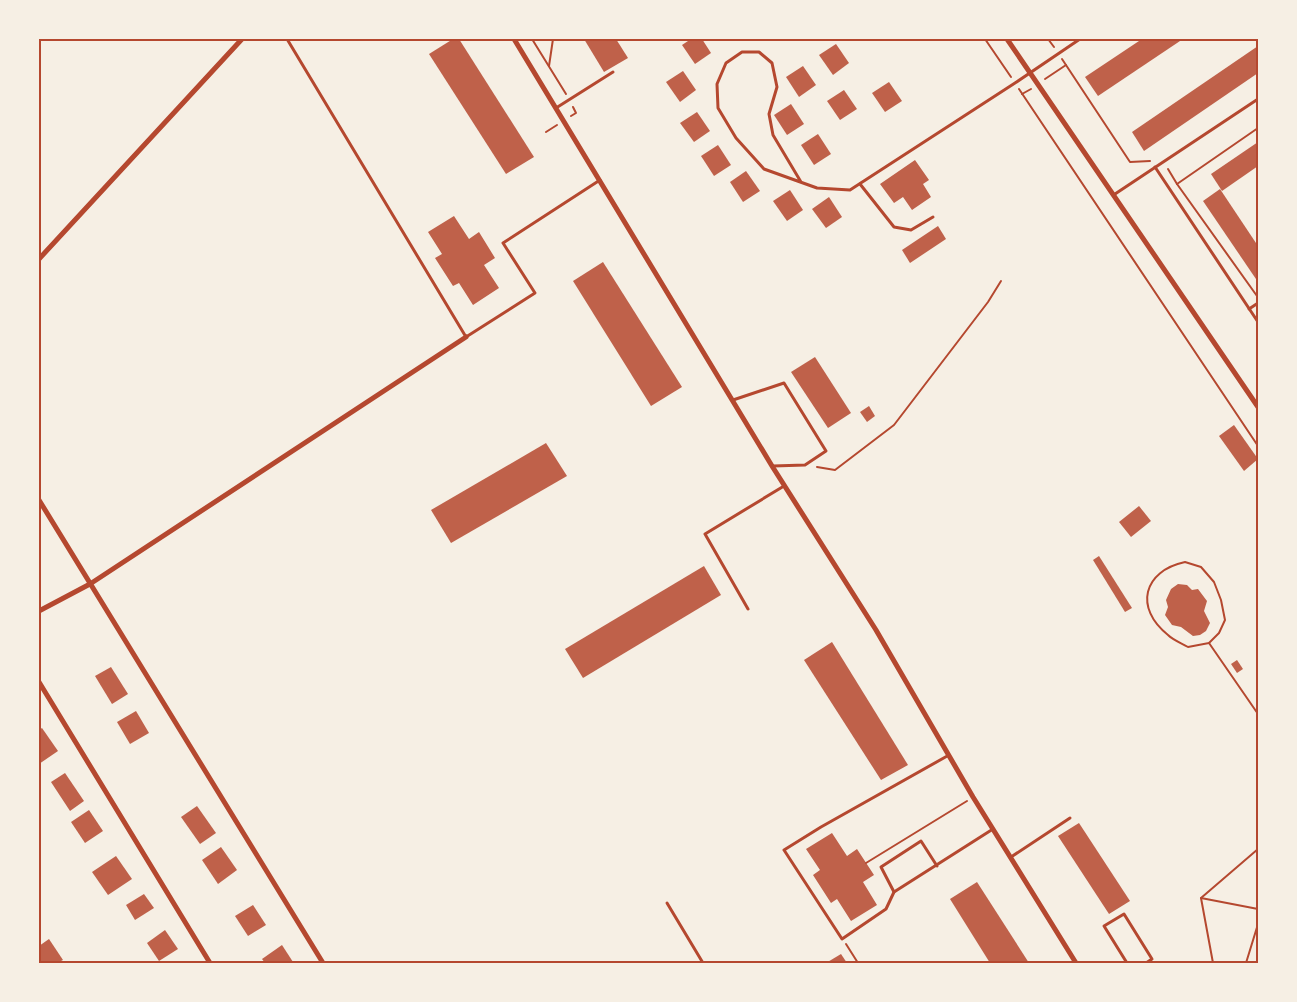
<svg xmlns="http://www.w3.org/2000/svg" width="1297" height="1002" font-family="'Nunito Sans',sans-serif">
  <rect width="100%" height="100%" fill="#f6efe4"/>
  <g fill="#bf614a">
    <path d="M 453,39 L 459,39 L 534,157 L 506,174 L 429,54 Z"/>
    <path d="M 584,39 L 616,39 L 628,58 L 604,72 Z"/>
    <path d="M 691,39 L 702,39 L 711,53 L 695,64 L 682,45 Z"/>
    <path d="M 1142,39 L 1183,39 L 1098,96 L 1085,77 Z"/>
    <path d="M 836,44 L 849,63 L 833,75 L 819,55 Z"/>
    <path d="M 1258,46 L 1258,73 L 1144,151 L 1132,132 Z"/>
    <path d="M 803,66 L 816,85 L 799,97 L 786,77 Z"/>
    <path d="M 683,71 L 696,90 L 680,102 L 666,82 Z"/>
    <path d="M 889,82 L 902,101 L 885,112 L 872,93 Z"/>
    <path d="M 844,90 L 857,109 L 840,120 L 827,101 Z"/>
    <path d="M 791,104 L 804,124 L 787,135 L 774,115 Z"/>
    <path d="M 697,112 L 710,131 L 694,142 L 680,123 Z"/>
    <path d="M 818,134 L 831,154 L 814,165 L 801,145 Z"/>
    <path d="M 1258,142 L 1258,166 L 1222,191 L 1211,174 Z"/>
    <path d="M 718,145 L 731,165 L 714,176 L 701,156 Z"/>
    <path d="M 915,160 L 929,180 L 923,184 L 931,197 L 912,210 L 903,197 L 894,203 L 880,184 Z"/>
    <path d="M 746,171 L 760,191 L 743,202 L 730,182 Z"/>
    <path d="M 1220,189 L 1258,246 L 1258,282 L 1203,201 Z"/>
    <path d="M 790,190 L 803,210 L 787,221 L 773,201 Z"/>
    <path d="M 829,197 L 842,217 L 826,228 L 812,209 Z"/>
    <path d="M 454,216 L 469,239 L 479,232 L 495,258 L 484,265 L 499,288 L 473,305 L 459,283 L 453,286 L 435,258 L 442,254 L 428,232 Z"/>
    <path d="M 938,226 L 946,239 L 910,263 L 902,250 Z"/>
    <path d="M 603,262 L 682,387 L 651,406 L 573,281 Z"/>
    <path d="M 815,357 L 851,413 L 828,428 L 791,372 Z"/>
    <path d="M 869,406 L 875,416 L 867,422 L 860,412 Z"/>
    <path d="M 1234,425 L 1258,459 L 1244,471 L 1219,436 Z"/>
    <path d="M 546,443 L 567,476 L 451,543 L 431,510 Z"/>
    <path d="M 1139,506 L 1151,521 L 1131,537 L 1119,522 Z"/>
    <path d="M 1099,556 L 1132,608 L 1125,612 L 1093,560 Z"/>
    <path d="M 704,566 L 721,595 L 583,678 L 565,649 Z"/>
    <path d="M 1178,584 L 1187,585 L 1192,590 L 1198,589 L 1207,601 L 1204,611 L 1210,623 L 1206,631 L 1200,635 L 1193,636 L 1181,627 L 1172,625 L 1165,615 L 1168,607 L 1166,600 L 1171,589 Z"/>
    <path d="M 832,642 L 908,765 L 881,780 L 804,660 Z"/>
    <path d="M 1237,660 L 1243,669 L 1237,673 L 1231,664 Z"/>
    <path d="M 111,667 L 128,694 L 112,704 L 95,676 Z"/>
    <path d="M 136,711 L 149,733 L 130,744 L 117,722 Z"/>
    <path d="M 42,728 L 58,751 L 39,764 L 39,730 Z"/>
    <path d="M 65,773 L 84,801 L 70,811 L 51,782 Z"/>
    <path d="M 197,806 L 216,833 L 200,844 L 181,817 Z"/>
    <path d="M 89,810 L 103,831 L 85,843 L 71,822 Z"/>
    <path d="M 1079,823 L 1130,901 L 1109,914 L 1058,836 Z"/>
    <path d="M 832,833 L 847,856 L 857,849 L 874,875 L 863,882 L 877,905 L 851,921 L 837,899 L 831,903 L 813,875 L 820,870 L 806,849 Z"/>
    <path d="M 221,847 L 237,870 L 218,884 L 202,860 Z"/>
    <path d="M 116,856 L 132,879 L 108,895 L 92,872 Z"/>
    <path d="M 977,882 L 1029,963 L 990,963 L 950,899 Z"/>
    <path d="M 144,894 L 154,908 L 135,920 L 126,905 Z"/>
    <path d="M 253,905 L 266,925 L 248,936 L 235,916 Z"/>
    <path d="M 165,930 L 178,949 L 159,961 L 147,943 Z"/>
    <path d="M 49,939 L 63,960 L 57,963 L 39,963 L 39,946 Z"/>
    <path d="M 282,945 L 293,962 L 265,963 L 262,959 Z"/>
    <path d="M 841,954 L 847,963 L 826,963 Z"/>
  </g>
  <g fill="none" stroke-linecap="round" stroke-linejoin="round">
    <g stroke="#b5482f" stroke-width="2">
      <path d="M 532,39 L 566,94"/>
      <path d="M 985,39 L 1011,77"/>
      <path d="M 1048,39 L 1054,47"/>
      <path d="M 1062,59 L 1130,162 L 1150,161"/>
      <path d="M 549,66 L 553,39"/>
      <path d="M 1045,79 L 1066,65"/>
      <path d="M 1019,89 L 1258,446"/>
      <path d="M 1022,94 L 1031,89"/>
      <path d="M 571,116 L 576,113 L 573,107"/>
      <path d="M 546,132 L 557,125"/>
      <path d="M 1168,169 L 1177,184"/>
      <path d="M 1257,296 L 1177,184 L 1258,128"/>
      <path d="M 817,467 L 835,470 L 894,425 L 988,302 L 1001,281"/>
      <path d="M 1185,562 L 1201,567 L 1214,582 L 1221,600 L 1225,620 L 1219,633 L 1209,643 L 1188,647 C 1181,643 1173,640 1168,635 C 1134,608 1143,571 1185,562 Z"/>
      <path d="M 1209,643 L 1258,714"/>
      <path d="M 866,863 L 967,801"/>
      <path d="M 1201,898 L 1258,909"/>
      <path d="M 846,944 L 858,963"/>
      <path d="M 1213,963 L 1201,898 L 1258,849"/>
      <path d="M 1246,963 L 1258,924"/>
    </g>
    <g stroke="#b5482f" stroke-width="3">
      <path d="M 287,39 L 466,337 L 535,293 L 503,243 L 600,180"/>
      <path d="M 556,108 L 613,72"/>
      <path d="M 1155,167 L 1258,322"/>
      <path d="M 801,182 L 773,135 L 769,114 L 777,87 L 772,63 L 759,52 L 742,52 L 726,63 L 717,84 L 718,108 L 736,138 L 764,169 L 817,188 L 850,190 L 1015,83 L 1080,39"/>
      <path d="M 860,184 L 894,227 L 911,230 L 933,217"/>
      <path d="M 1115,194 L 1258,99"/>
      <path d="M 1249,309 L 1258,303"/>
      <path d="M 733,400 L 784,383 L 826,451 L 805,465 L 773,466"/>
      <path d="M 748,609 L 705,534 L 784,486"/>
      <path d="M 949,755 L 821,827 L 784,850 L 842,939 L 886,909 L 894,892 L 993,829"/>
      <path d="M 1011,857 L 1070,818"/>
      <path d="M 894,892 L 881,867 L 921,841 L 937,866"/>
      <path d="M 667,903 L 703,963"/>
      <path d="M 1127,963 L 1104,926 L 1124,914 L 1152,959 L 1146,963"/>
    </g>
    <g stroke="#b5482f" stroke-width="5">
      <path d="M 514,39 L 772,466 L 876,630 L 973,797 L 1076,963"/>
      <path d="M 1007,39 L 1258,407"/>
      <path d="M 39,259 L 242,39"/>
      <path d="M 39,500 L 323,963"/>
      <path d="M 39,611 L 90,584 L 466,337"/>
      <path d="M 39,682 L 210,963"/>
    </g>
  </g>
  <rect width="1297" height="1002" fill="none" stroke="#f6efe4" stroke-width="80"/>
  <rect x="40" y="40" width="1217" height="922" fill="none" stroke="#b5482f" stroke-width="2"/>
</svg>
